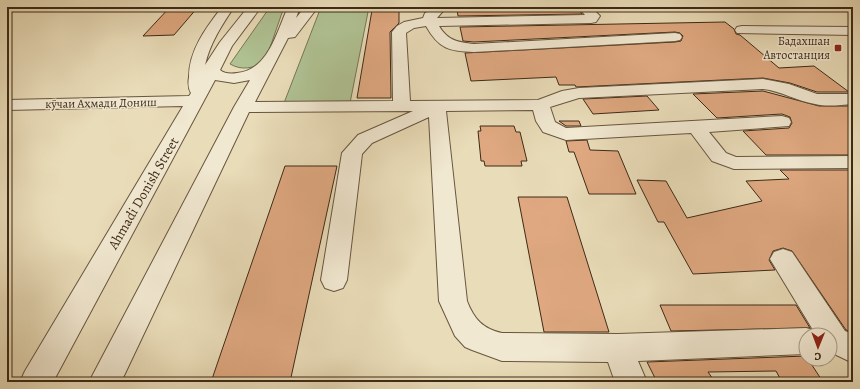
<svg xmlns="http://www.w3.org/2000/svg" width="860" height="389" font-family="Alegreya,serif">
  <rect width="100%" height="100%" fill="#e9dcb8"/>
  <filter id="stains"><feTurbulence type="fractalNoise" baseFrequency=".005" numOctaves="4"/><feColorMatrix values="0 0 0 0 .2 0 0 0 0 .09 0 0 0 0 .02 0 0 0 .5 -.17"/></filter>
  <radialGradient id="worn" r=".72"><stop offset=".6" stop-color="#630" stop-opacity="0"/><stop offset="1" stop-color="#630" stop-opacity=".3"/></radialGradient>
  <g fill="#b0c293" stroke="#767655">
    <path d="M 270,7 L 284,7 L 265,62 C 253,68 242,71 230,64 Z"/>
    <path d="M 321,7 L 369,7 L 350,103 L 284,103 Z"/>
  </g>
  <g fill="#dfa880" stroke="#3d2a17">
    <path d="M 170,7 L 198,7 L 174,35 L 143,36 Z"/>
    <path d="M 577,7 L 582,14 L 458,16 L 457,9 Z"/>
    <path d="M 372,10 L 399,10 L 399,23 L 390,32 L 391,98 L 357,98 Z"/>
    <path d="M 725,22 L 734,29 L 736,34 L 740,35 L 779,68 L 814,66 L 849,92 L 817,92 L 790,83 L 763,78 L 576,87 L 575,85 L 559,85 L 556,77 L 471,81 L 465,53 L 675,42 L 681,41 L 683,36 L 680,33 L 675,32 L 474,42 L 463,41 L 460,27 Z"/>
    <path d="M 763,91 L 819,106 L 853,106 L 853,155 L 766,155 L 743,131 L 789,128 L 792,123 L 790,117 L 782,114 L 717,118 L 693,94 Z"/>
    <path d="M 647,96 L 659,110 L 593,114 L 583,99 Z"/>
    <path d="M 559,121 L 579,121 L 581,126 L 566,126 Z"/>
    <path d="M 480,126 L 514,126 L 516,132 L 520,132 L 527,161 L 521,161 L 522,166 L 485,166 L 484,161 L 481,161 L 478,131 L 481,131 Z"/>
    <path d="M 587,140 L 590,150 L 618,151 L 636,194 L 589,194 L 574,152 L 569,152 L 566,141 Z"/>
    <path d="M 285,166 L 337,166 L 290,382 L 211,382 Z"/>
    <path d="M 780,170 L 853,170 L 853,332 L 846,330 L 792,251 L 783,248 L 773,251 L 769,260 L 775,270 L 693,274 L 664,222 L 658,222 L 637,180 L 666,181 L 687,218 L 762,201 L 746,181 L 789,179 Z"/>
    <path d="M 518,197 L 567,197 L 609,332 L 544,332 Z"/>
    <path d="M 660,305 L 796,305 L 810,328 L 671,331 Z"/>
    <path d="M 806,356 L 806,359 L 808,359 L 823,382 L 782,382 L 776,371 L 708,372 L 715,382 L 657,382 L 647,362 Z"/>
  </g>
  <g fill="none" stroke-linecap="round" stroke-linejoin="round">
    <g stroke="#68563f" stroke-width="2">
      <g id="minor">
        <path d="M 222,7 L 234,7 C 222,25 210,43 205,65 L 220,42 L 248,7 L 261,7 L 232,46 L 220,70 C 225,74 231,74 237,73 C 268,71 277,31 288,7 L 300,7 L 296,18 L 305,7 L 318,7 L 295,37 L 288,38 L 255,102 L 393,101 L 392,32 L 397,26 L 404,22 L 423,18 L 425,13 L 437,7 L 443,11 L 437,18 L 585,15 L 578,7 L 591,7 L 600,16 L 596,22 L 591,23 L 439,26 C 448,41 458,42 474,44 L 675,33 L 680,34 L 682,37 L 680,40 L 675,41 L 474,52 C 449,51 439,49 426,26 L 414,28 L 406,33 L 410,101 L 538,100 L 562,91 L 579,88 L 763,79 L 789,84 L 817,94 L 853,94 L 853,104 C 840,105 827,107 815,104 C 797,101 781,91 763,89 L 579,98 L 550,107 L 555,122 L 566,128 L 782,116 L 789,118 L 791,122 L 789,126 L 709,132 L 726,153 L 736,157 L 853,156 L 853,168 L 734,169 L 712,161 L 691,133 L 566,140 L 543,132 L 536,121 L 533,110 L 446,111 L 467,301 C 474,319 483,329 502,333 L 618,334 L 806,328 L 813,330 L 770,259 L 774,252 L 783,249 L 792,252 L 845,331 L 853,334 L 853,363 L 830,352 L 830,335 L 806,335 L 806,354 L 638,361 L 647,382 L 615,382 L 608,362 L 502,361 L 472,350 L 465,347 L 455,336 L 439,301 L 429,117 L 372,143 L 362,154 L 347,280 L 343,288 L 334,291 L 325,288 L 321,280 L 342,153 L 358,135 L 413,111 L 249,112 L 121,382 L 89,382 L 234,107 L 250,80 L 234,83 L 215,80 L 53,382 L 20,382 L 25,371 L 183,106 L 7,110 L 7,100 L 189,96 L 191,93 C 188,88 188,83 189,77 C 189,50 206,28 222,7 Z"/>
        <path d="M 742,26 L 853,27 L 853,35 L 737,33 L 735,30 L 737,27 Z"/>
      </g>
    </g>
    <use href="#minor" fill="#f1e8d1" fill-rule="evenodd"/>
  </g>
  <rect fill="#8f2418" stroke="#f1e8d1" stroke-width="1.5" x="834" y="44" width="8" height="8" rx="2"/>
  <g text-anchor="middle" stroke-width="3" stroke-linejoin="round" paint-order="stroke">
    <g font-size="12" fill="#3d2a17" stroke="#f1e8d1" text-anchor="end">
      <text x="830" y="45">Бадахшан<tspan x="830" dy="14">Автостанция</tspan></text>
    </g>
    <g font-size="12" fill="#3d2a17" stroke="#f1e8d1">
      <text transform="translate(101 103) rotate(-1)" y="4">кӯчаи Аҳмади Дониш</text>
    </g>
    <g font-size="14" fill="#3d2a17" stroke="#f1e8d1">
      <text transform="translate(143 193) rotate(-60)" y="5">Ahmadi Donish Street</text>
    </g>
  </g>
  <rect width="860" height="389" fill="none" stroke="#e9dcb8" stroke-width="24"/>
  <rect x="8" y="8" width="844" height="373" fill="none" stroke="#3d2a17" stroke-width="2"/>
  <rect x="12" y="12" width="836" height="365" fill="none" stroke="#3d2a17"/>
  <g transform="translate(818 347) rotate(181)"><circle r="19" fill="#f1e8d1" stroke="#a99c87"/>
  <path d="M0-3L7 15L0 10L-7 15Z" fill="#8f2418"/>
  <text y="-6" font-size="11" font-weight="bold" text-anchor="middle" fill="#3d2a17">С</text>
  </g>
  <rect width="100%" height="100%" filter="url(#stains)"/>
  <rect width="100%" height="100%" fill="url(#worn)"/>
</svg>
